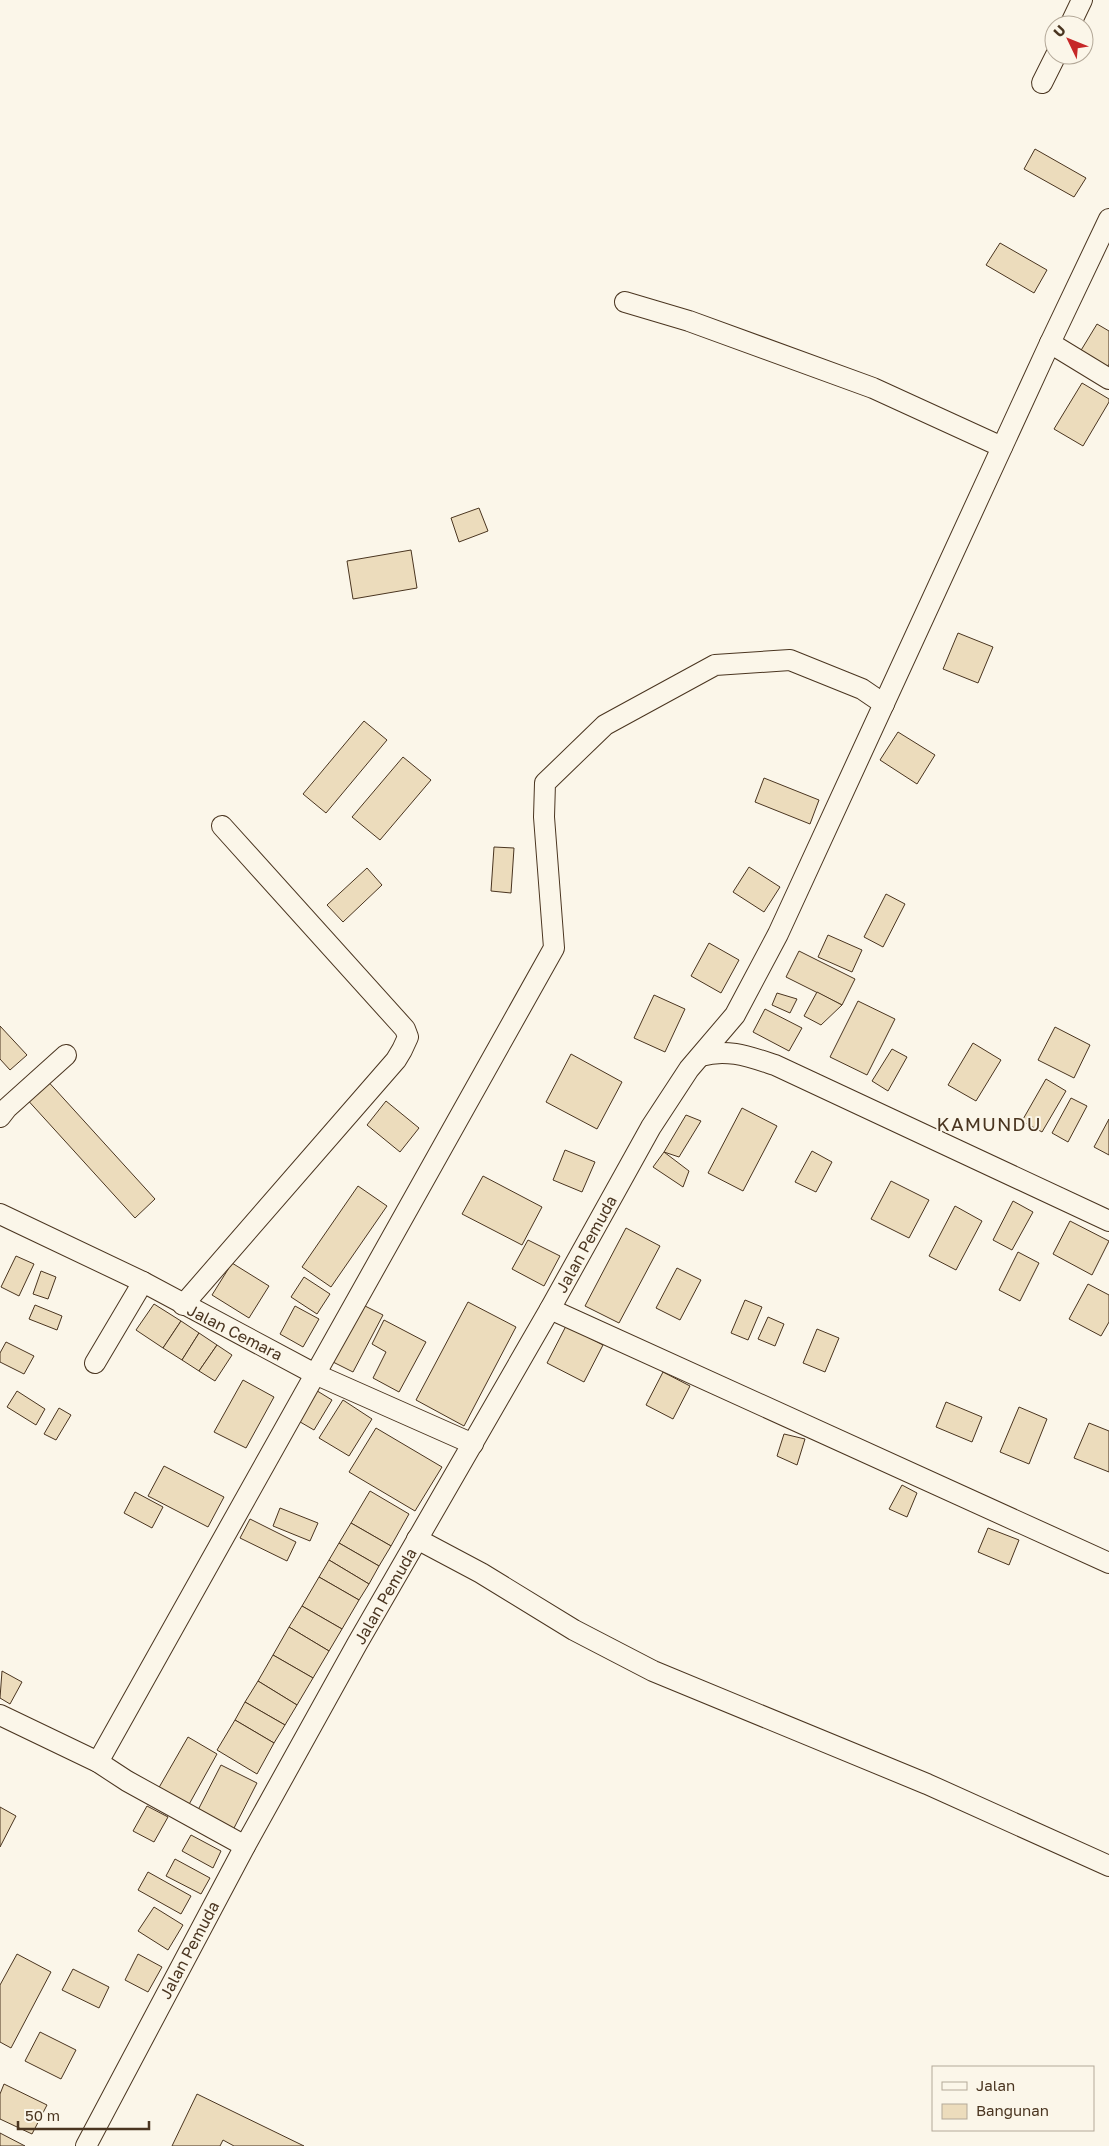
<svg xmlns="http://www.w3.org/2000/svg" width="1109" height="2146" font-family="'Golos Text',sans-serif">
  <rect width="100%" height="100%" fill="#fbf6e9"/>
  <g fill="#ecdcbc" stroke="#4a3520">
    <path d="M 1035,149 L 1086,178 L 1074,197 L 1024,169 Z"/>
    <path d="M 1000,243 L 1047,270 L 1034,293 L 986,265 Z"/>
    <path d="M 1097,324 L 1109,331 L 1109,364 L 1107,368 L 1080,352 Z"/>
    <path d="M 1082,383 L 1109,399 L 1109,402 L 1083,446 L 1054,429 Z"/>
    <path d="M 479,508 L 488,531 L 459,542 L 451,518 Z"/>
    <path d="M 411,550 L 417,588 L 353,599 L 347,561 Z"/>
    <path d="M 958,633 L 993,647 L 978,683 L 943,669 Z"/>
    <path d="M 364,721 L 387,740 L 326,813 L 303,794 Z"/>
    <path d="M 898,732 L 935,755 L 917,784 L 880,760 Z"/>
    <path d="M 403,757 L 431,780 L 380,840 L 352,817 Z"/>
    <path d="M 764,778 L 819,800 L 810,824 L 755,802 Z"/>
    <path d="M 494,847 L 514,848 L 511,893 L 491,891 Z"/>
    <path d="M 749,867 L 780,887 L 764,912 L 733,892 Z"/>
    <path d="M 367,868 L 382,885 L 343,922 L 327,905 Z"/>
    <path d="M 886,894 L 905,904 L 883,947 L 864,937 Z"/>
    <path d="M 828,935 L 862,950 L 852,972 L 818,957 Z"/>
    <path d="M 709,943 L 739,960 L 721,993 L 691,976 Z"/>
    <path d="M 799,951 L 855,979 L 842,1005 L 786,977 Z"/>
    <path d="M 817,992 L 842,1005 L 821,1025 L 804,1016 Z"/>
    <path d="M 777,993 L 797,999 L 790,1013 L 772,1005 Z"/>
    <path d="M 654,995 L 685,1009 L 665,1052 L 634,1038 Z"/>
    <path d="M 858,1001 L 895,1019 L 867,1075 L 830,1057 Z"/>
    <path d="M 765,1009 L 802,1028 L 789,1051 L 753,1032 Z"/>
    <path d="M 0,1026 L 27,1055 L 10,1070 L 0,1059 Z"/>
    <path d="M 1055,1027 L 1090,1045 L 1074,1078 L 1038,1060 Z"/>
    <path d="M 973,1043 L 1001,1060 L 976,1101 L 948,1085 Z"/>
    <path d="M 892,1049 L 907,1057 L 888,1091 L 872,1081 Z"/>
    <path d="M 571,1054 L 622,1082 L 597,1129 L 546,1102 Z"/>
    <path d="M 44,1077 L 155,1199 L 135,1218 L 24,1096 Z"/>
    <path d="M 1046,1079 L 1066,1091 L 1042,1132 L 1022,1121 Z"/>
    <path d="M 1071,1098 L 1087,1106 L 1068,1142 L 1052,1133 Z"/>
    <path d="M 386,1101 L 419,1128 L 400,1152 L 367,1125 Z"/>
    <path d="M 742,1108 L 777,1126 L 743,1191 L 708,1173 Z"/>
    <path d="M 686,1115 L 701,1121 L 679,1157 L 664,1152 Z"/>
    <path d="M 1109,1119 L 1109,1155 L 1094,1147 Z"/>
    <path d="M 565,1150 L 595,1162 L 582,1192 L 553,1180 Z"/>
    <path d="M 812,1151 L 832,1162 L 816,1192 L 795,1182 Z"/>
    <path d="M 664,1152 L 689,1171 L 683,1187 L 653,1167 Z"/>
    <path d="M 483,1176 L 542,1207 L 522,1245 L 462,1214 Z"/>
    <path d="M 891,1181 L 929,1200 L 909,1238 L 871,1219 Z"/>
    <path d="M 358,1186 L 387,1206 L 331,1287 L 302,1267 Z"/>
    <path d="M 1013,1201 L 1033,1212 L 1012,1250 L 993,1240 Z"/>
    <path d="M 955,1206 L 982,1221 L 956,1270 L 929,1256 Z"/>
    <path d="M 1070,1221 L 1109,1241 L 1092,1275 L 1053,1254 Z"/>
    <path d="M 626,1228 L 660,1246 L 619,1323 L 585,1306 Z"/>
    <path d="M 528,1240 L 560,1256 L 544,1286 L 512,1269 Z"/>
    <path d="M 1018,1252 L 1039,1263 L 1020,1301 L 999,1290 Z"/>
    <path d="M 16,1256 L 34,1264 L 19,1296 L 1,1287 Z"/>
    <path d="M 232,1263 L 269,1286 L 249,1318 L 212,1295 Z"/>
    <path d="M 677,1268 L 701,1280 L 680,1320 L 656,1308 Z"/>
    <path d="M 41,1271 L 56,1277 L 48,1299 L 33,1294 Z"/>
    <path d="M 304,1277 L 330,1294 L 317,1314 L 291,1297 Z"/>
    <path d="M 1088,1284 L 1109,1295 L 1109,1322 L 1101,1336 L 1069,1319 Z"/>
    <path d="M 745,1300 L 762,1307 L 748,1340 L 731,1333 Z"/>
    <path d="M 468,1302 L 516,1327 L 464,1426 L 416,1400 Z"/>
    <path d="M 359,1303 L 383,1315 L 353,1372 L 329,1360 Z"/>
    <path d="M 154,1304 L 181,1321 L 163,1348 L 136,1330 Z"/>
    <path d="M 35,1305 L 62,1316 L 57,1330 L 29,1319 Z"/>
    <path d="M 295,1306 L 319,1319 L 303,1347 L 280,1334 Z"/>
    <path d="M 768,1317 L 784,1324 L 775,1346 L 758,1339 Z"/>
    <path d="M 384,1320 L 426,1342 L 399,1392 L 373,1378 L 386,1352 L 372,1344 Z"/>
    <path d="M 181,1321 L 199,1333 L 182,1360 L 163,1348 Z"/>
    <path d="M 566,1326 L 603,1345 L 584,1382 L 547,1363 Z"/>
    <path d="M 817,1329 L 839,1338 L 825,1372 L 803,1363 Z"/>
    <path d="M 199,1333 L 217,1345 L 199,1371 L 182,1360 Z"/>
    <path d="M 6,1342 L 34,1356 L 24,1374 L 0,1362 L 0,1353 Z"/>
    <path d="M 217,1345 L 232,1355 L 215,1381 L 199,1371 Z"/>
    <path d="M 663,1372 L 690,1386 L 673,1419 L 646,1405 Z"/>
    <path d="M 243,1380 L 274,1397 L 246,1448 L 214,1432 Z"/>
    <path d="M 314,1389 L 332,1400 L 314,1430 L 295,1419 Z"/>
    <path d="M 17,1391 L 45,1409 L 36,1425 L 7,1407 Z"/>
    <path d="M 343,1400 L 372,1419 L 349,1456 L 319,1438 Z"/>
    <path d="M 946,1402 L 982,1417 L 972,1442 L 936,1427 Z"/>
    <path d="M 1019,1407 L 1047,1419 L 1029,1464 L 1000,1452 Z"/>
    <path d="M 59,1408 L 71,1415 L 56,1440 L 44,1434 Z"/>
    <path d="M 1089,1423 L 1109,1431 L 1109,1472 L 1074,1458 Z"/>
    <path d="M 376,1428 L 442,1467 L 415,1511 L 349,1472 Z"/>
    <path d="M 784,1434 L 805,1439 L 797,1465 L 777,1456 Z"/>
    <path d="M 164,1466 L 224,1497 L 208,1527 L 148,1496 Z"/>
    <path d="M 902,1485 L 917,1493 L 907,1517 L 889,1509 Z"/>
    <path d="M 370,1491 L 409,1514 L 391,1546 L 351,1523 Z"/>
    <path d="M 135,1492 L 163,1507 L 152,1528 L 124,1513 Z"/>
    <path d="M 280,1508 L 318,1523 L 310,1541 L 273,1526 Z"/>
    <path d="M 250,1519 L 296,1542 L 287,1561 L 240,1538 Z"/>
    <path d="M 351,1523 L 391,1546 L 379,1566 L 339,1543 Z"/>
    <path d="M 988,1528 L 1019,1540 L 1009,1565 L 978,1552 Z"/>
    <path d="M 339,1543 L 379,1566 L 369,1584 L 329,1560 Z"/>
    <path d="M 329,1560 L 369,1584 L 359,1600 L 319,1577 Z"/>
    <path d="M 319,1577 L 359,1600 L 342,1629 L 302,1606 Z"/>
    <path d="M 302,1606 L 342,1629 L 329,1651 L 289,1627 Z"/>
    <path d="M 289,1627 L 329,1651 L 313,1678 L 273,1655 Z"/>
    <path d="M 273,1655 L 313,1678 L 297,1705 L 258,1681 Z"/>
    <path d="M 2,1671 L 22,1682 L 10,1704 L 0,1698 Z"/>
    <path d="M 258,1681 L 297,1705 L 285,1725 L 245,1702 Z"/>
    <path d="M 245,1702 L 285,1725 L 274,1743 L 235,1720 Z"/>
    <path d="M 235,1720 L 274,1743 L 257,1774 L 217,1750 Z"/>
    <path d="M 188,1737 L 217,1754 L 187,1808 L 157,1791 Z"/>
    <path d="M 221,1765 L 257,1783 L 233,1830 L 197,1812 Z"/>
    <path d="M 147,1806 L 168,1817 L 154,1842 L 133,1831 Z"/>
    <path d="M 0,1807 L 16,1816 L 0,1847 Z"/>
    <path d="M 191,1835 L 221,1851 L 213,1868 L 182,1851 Z"/>
    <path d="M 175,1859 L 210,1878 L 201,1894 L 166,1876 Z"/>
    <path d="M 148,1872 L 191,1896 L 181,1914 L 138,1890 Z"/>
    <path d="M 154,1907 L 183,1925 L 168,1950 L 138,1931 Z"/>
    <path d="M 17,1954 L 51,1972 L 11,2048 L 0,2042 L 0,1985 Z"/>
    <path d="M 138,1954 L 162,1967 L 148,1992 L 125,1980 Z"/>
    <path d="M 73,1969 L 109,1987 L 99,2008 L 62,1990 Z"/>
    <path d="M 40,2032 L 76,2050 L 61,2079 L 25,2061 Z"/>
    <path d="M 4,2084 L 47,2105 L 32,2134 L 0,2119 L 0,2094 Z"/>
    <path d="M 197,2094 L 304,2146 L 234,2146 L 223,2140 L 220,2146 L 172,2146 Z"/>
    <path d="M 0,2133 L 25,2146 L 0,2146 Z"/>
  </g>
  <g fill="none" stroke-linecap="round" stroke-linejoin="round">
    <g stroke="#4a3520" stroke-width="22">
      <g id="minor">
        <path d="M 1070,25 L 1082,0"/>
        <path d="M 1042,83 L 1056,55"/>
        <path d="M 625,302 L 689,321 L 873,388 L 1002,447"/>
        <path d="M 1050,343 L 1109,379"/>
        <path d="M 701,1056 C 727,1048 750,1057 775,1065 L 1109,1221"/>
        <path d="M 0,1117 L 7,1108 L 66,1055"/>
        <path d="M 0,1214 L 143,1282 L 315,1374 L 473,1444"/>
        <path d="M 183,1305 L 396,1060 L 402,1050 L 408,1037 L 405,1029 L 222,826"/>
        <path d="M 550,1309 L 1109,1563"/>
        <path d="M 95,1363 L 143,1282"/>
        <path d="M 417,1539 L 481,1573 L 574,1630 L 653,1671 L 927,1784 L 1109,1866"/>
        <path d="M 0,1715 L 98,1762 L 127,1781 L 245,1846"/>
        <path d="M 98,1762 L 554,948 L 544,817 L 545,783 L 605,725 L 715,665 L 790,660 L 862,689 L 884,704"/>
        <path d="M 86,2146 L 245,1846 L 357,1644 L 550,1309 L 651,1127 L 689,1069 L 735,1015 L 778,934 L 1050,343 L 1109,219"/>
      </g>
    </g>
    <use href="#minor" stroke="#fbf6e9" stroke-width="20"/>
  </g>
  <g text-anchor="middle" stroke-width="4" stroke-linejoin="round" paint-order="stroke">
    <g font-size="16" fill="#4a3520" stroke="#fbf6e9">
      <text transform="translate(586 1244) rotate(-61)" y="6">Jalan Pemuda</text>
      <text transform="translate(235 1332) rotate(27)" y="6">Jalan Cemara</text>
      <text transform="translate(385 1596) rotate(-60)" y="6">Jalan Pemuda</text>
      <text transform="translate(189 1950) rotate(-62)" y="6">Jalan Pemuda</text>
    </g>
    <g font-size="19" letter-spacing="1" fill="#4a3520" stroke="#fbf6e9">
      <text x="989" y="1131">KAMUNDU</text>
    </g>
  </g>
  <rect x="932" y="2066" width="162" height="65" fill="#fbf6e9" stroke="#b4a999"/>
  <rect x="942" y="2082" width="25" height="8" fill="#fbf6e9" stroke="#b4a999"/>
  <text x="976" y="2091" font-size="15" fill="#4a3520">Jalan</text>
  <rect x="942" y="2104" width="25" height="15" fill="#ecdcbc" stroke="#b4a999"/>
  <text x="976" y="2116" font-size="15" fill="#4a3520">Bangunan</text>
  <g transform="translate(1069 40) rotate(313)"><circle r="24" fill="#fbf6e9" stroke="#b4a999"/>
  <path d="M0-4L9 19L0 12L-9 19Z" fill="#c62828"/>
  <text y="-8" font-size="14" font-weight="bold" text-anchor="middle" fill="#4a3520">U</text>
  </g>
  <path d="M18 2121v8h131v-8" fill="none" stroke="#4a3520" stroke-width="2.5"/>
  <text x="25" y="2121" font-size="15" fill="#4a3520" stroke="#fbf6e9" stroke-width="4" paint-order="stroke">50 m</text>
</svg>
